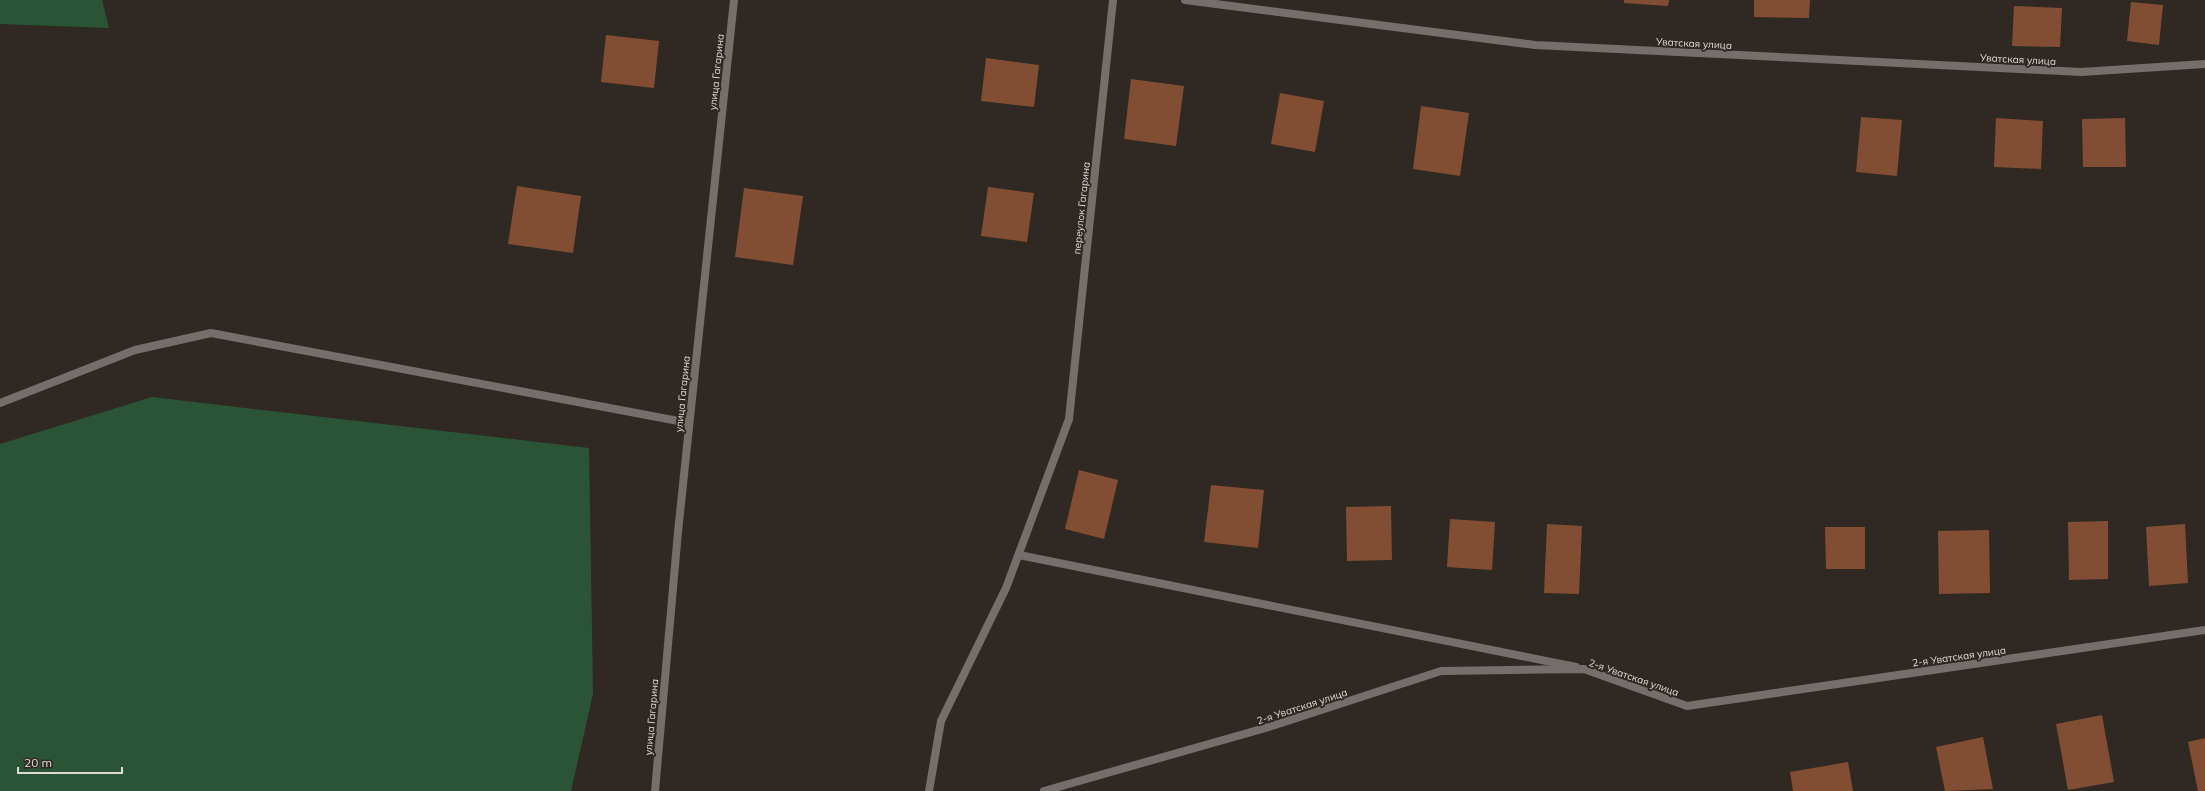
<svg xmlns="http://www.w3.org/2000/svg" width="2205" height="791" font-family="Mulish,sans-serif">
  <rect width="100%" height="100%" fill="#302822"/>
  <g fill="#2b5437">
    <path d="M 0,0 L 102,0 L 109,28 L 0,24 Z"/>
    <path d="M 152,397 L 589,448 L 593,694 L 571,791 L 0,791 L 0,444 Z"/>
  </g>
  <g fill="#814e34">
    <path d="M 1624,0 L 1669,0 L 1668,6 L 1624,3 Z"/>
    <path d="M 1754,0 L 1810,0 L 1809,18 L 1754,17 Z"/>
    <path d="M 2131,2 L 2163,5 L 2159,45 L 2127,41 Z"/>
    <path d="M 2014,6 L 2062,8 L 2060,47 L 2012,46 Z"/>
    <path d="M 606,35 L 659,41 L 654,88 L 601,82 Z"/>
    <path d="M 986,58 L 1039,65 L 1034,107 L 981,101 Z"/>
    <path d="M 1131,79 L 1184,86 L 1176,146 L 1124,139 Z"/>
    <path d="M 1280,93 L 1324,101 L 1315,152 L 1271,144 Z"/>
    <path d="M 1421,106 L 1469,113 L 1460,176 L 1413,169 Z"/>
    <path d="M 1861,117 L 1902,120 L 1897,176 L 1856,172 Z"/>
    <path d="M 1996,118 L 2043,121 L 2041,169 L 1994,167 Z"/>
    <path d="M 2125,118 L 2126,167 L 2083,167 L 2082,119 Z"/>
    <path d="M 517,186 L 581,196 L 573,253 L 508,244 Z"/>
    <path d="M 988,187 L 1034,193 L 1027,242 L 981,236 Z"/>
    <path d="M 744,188 L 803,196 L 793,265 L 735,257 Z"/>
    <path d="M 1079,470 L 1118,480 L 1104,539 L 1065,529 Z"/>
    <path d="M 1211,485 L 1264,490 L 1258,548 L 1204,542 Z"/>
    <path d="M 1391,506 L 1392,560 L 1347,561 L 1346,507 Z"/>
    <path d="M 1450,519 L 1495,522 L 1492,570 L 1447,567 Z"/>
    <path d="M 2108,521 L 2108,579 L 2069,580 L 2068,522 Z"/>
    <path d="M 1547,524 L 1582,526 L 1579,594 L 1544,593 Z"/>
    <path d="M 2185,524 L 2188,583 L 2149,586 L 2146,527 Z"/>
    <path d="M 1825,527 L 1865,527 L 1865,569 L 1826,569 Z"/>
    <path d="M 1989,530 L 1990,593 L 1939,594 L 1938,531 Z"/>
    <path d="M 2102,715 L 2114,782 L 2068,790 L 2056,724 Z"/>
    <path d="M 1983,737 L 1993,789 L 1945,791 L 1936,747 Z"/>
    <path d="M 2205,738 L 2205,791 L 2198,791 L 2188,742 Z"/>
    <path d="M 1848,762 L 1853,791 L 1793,791 L 1790,772 Z"/>
  </g>
  <g fill="none" stroke-linecap="round" stroke-linejoin="round">
    <g stroke="#746f6d" stroke-width="8">
      <path d="M 0,403 L 135,350 L 211,333 L 689,423"/>
      <path d="M 1019,555 L 1576,667"/>
      <path d="M 929,791 L 941,721 L 1006,588 L 1069,419"/>
    </g>
    <g stroke="#746f6d" stroke-width="8">
      <path d="M 1185,0 L 1535,45 L 2081,72 L 2205,64"/>
      <path d="M 1069,419 L 1113,0"/>
      <path d="M 655,791 L 678,532 L 734,0"/>
      <path d="M 1044,791 L 1272,726 L 1441,671 L 1584,669 L 1687,706 L 2205,630"/>
    </g>
  </g>
  <g text-anchor="middle" stroke-width="4" stroke-linejoin="round" paint-order="stroke">
    <g font-size="10" fill="#e0dad6" stroke="#302822">
      <text transform="translate(1694 43) rotate(3)" y="4">Уватская улица</text>
      <text transform="translate(2018 59) rotate(3)" y="4">Уватская улица</text>
      <text transform="translate(716 72) rotate(-84)" y="4">улица Гагарина</text>
      <text transform="translate(1081 208) rotate(-84)" y="4">переулок Гагарина</text>
      <text transform="translate(682 394) rotate(-84)" y="4">улица Гагарина</text>
      <text transform="translate(1959 656) rotate(-8)" y="4">2-я Уватская улица</text>
      <text transform="translate(1634 677) rotate(19)" y="4">2-я Уватская улица</text>
      <text transform="translate(1302 706) rotate(-18)" y="4">2-я Уватская улица</text>
      <text transform="translate(651 717) rotate(-85)" y="4">улица Гагарина</text>
    </g>
  </g>
  <path d="M18 767v6h104v-6" fill="none" stroke="#e0dad6" stroke-width="2"/>
  <text x="24" y="767" font-size="12" fill="#e0dad6" stroke="#302822" stroke-width="3" paint-order="stroke">20 m</text>
</svg>
